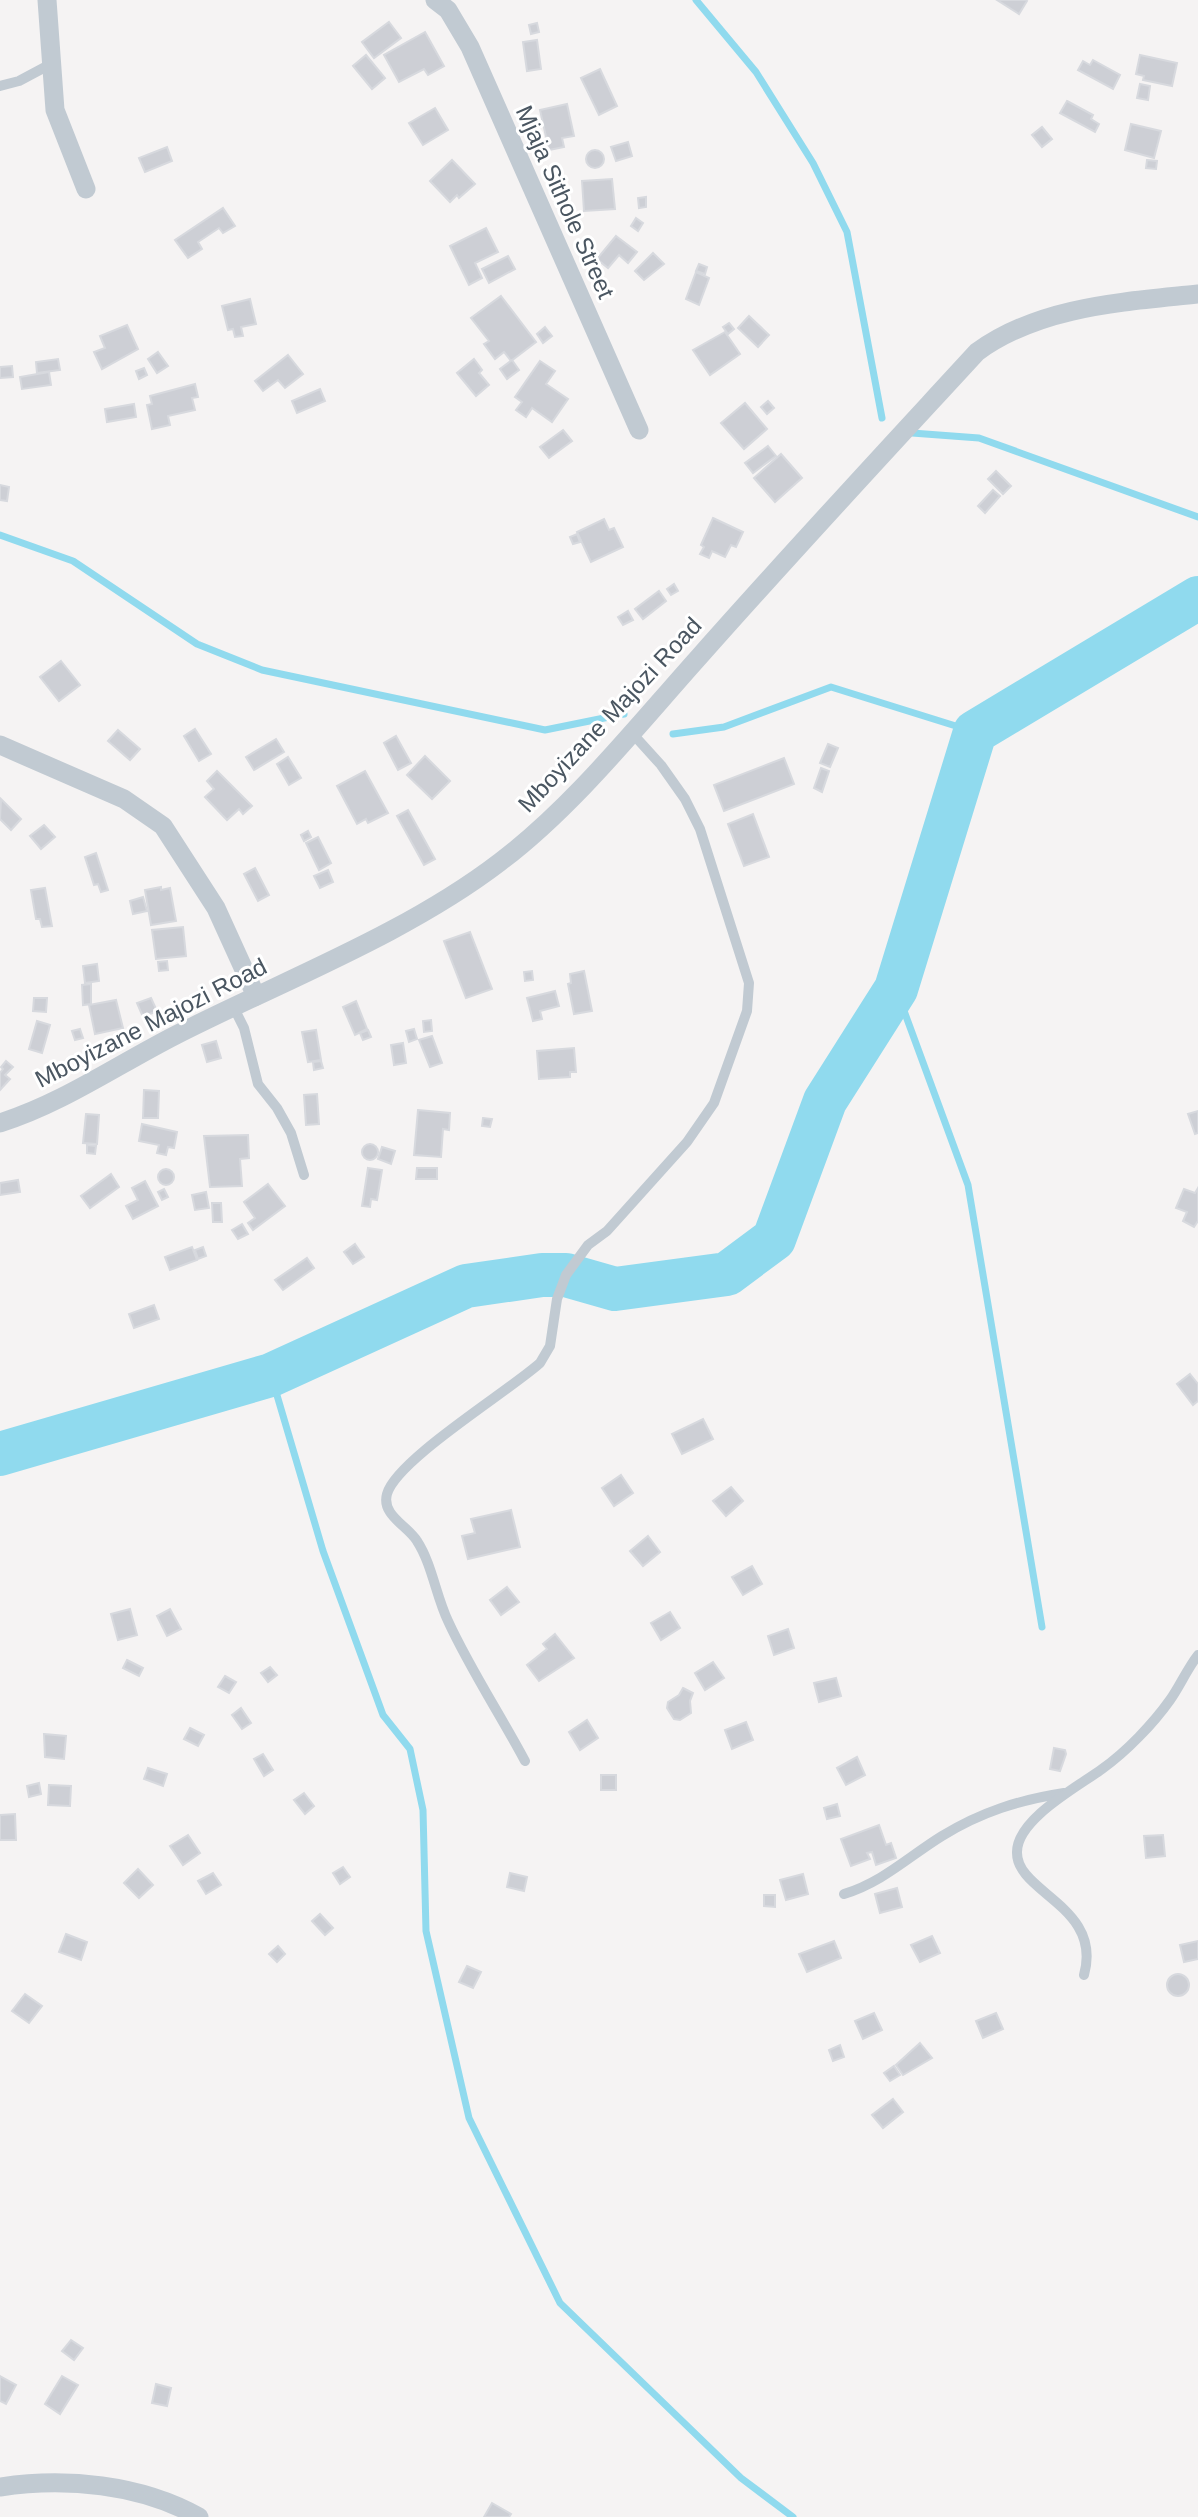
<svg xmlns="http://www.w3.org/2000/svg" width="1198" height="2517" font-family="Arial,sans-serif">
  <rect width="100%" height="100%" fill="#f5f3f3"/>
  <g fill="none" stroke-linecap="round" stroke-linejoin="round">
    <g stroke="#90daee" stroke-width="7">
      <path d="M 696,0 L 756,72 L 813,163 L 847,232 L 882,418"/>
      <path d="M 912,433 L 979,438 L 1198,517"/>
      <path d="M 0,535 L 73,561 L 197,644 L 262,670 L 545,730 L 624,714"/>
      <path d="M 673,734 L 724,727 L 831,687 L 975,732"/>
      <path d="M 896,989 L 968,1185 L 1042,1627"/>
      <path d="M 271,1375 L 323,1551 L 383,1715 L 410,1749 L 423,1810 L 426,1931 L 469,2118 L 560,2303 L 741,2478 L 793,2517"/>
    </g>
    <path stroke="#90daee" stroke-width="44" d="M 0,1454 L 271,1375 L 466,1286 L 542,1275 L 566,1275 L 615,1289 L 727,1274 L 774,1239 L 825,1101 L 896,989 L 975,732 L 1198,598"/>
  </g>
  <g fill="#cdcfd5" stroke="#d7d9de" stroke-width="2">
    <path d="M 997,0 L 1026,0 L 1027,1 L 1019,14 Z"/>
    <path d="M 389,22 L 401,38 L 374,58 L 362,42 Z"/>
    <path d="M 537,23 L 539,32 L 531,34 L 529,25 Z"/>
    <path d="M 425,32 L 444,66 L 428,75 L 424,69 L 399,82 L 384,55 Z"/>
    <path d="M 537,40 L 541,69 L 527,71 L 523,42 Z"/>
    <path d="M 366,55 L 385,78 L 372,89 L 353,66 Z"/>
    <path d="M 1140,55 L 1177,63 L 1172,86 L 1143,80 L 1144,76 L 1136,74 Z"/>
    <path d="M 1093,60 L 1120,75 L 1113,89 L 1078,70 L 1083,61 L 1090,65 Z"/>
    <path d="M 600,69 L 617,106 L 599,115 L 581,78 Z"/>
    <path d="M 1140,84 L 1150,86 L 1148,100 L 1137,98 Z"/>
    <path d="M 1067,101 L 1093,115 L 1091,119 L 1099,124 L 1095,132 L 1060,113 Z"/>
    <path d="M 567,104 L 574,136 L 562,138 L 564,147 L 549,150 L 540,110 Z"/>
    <path d="M 435,108 L 448,130 L 423,145 L 409,123 Z"/>
    <path d="M 1131,124 L 1161,131 L 1154,158 L 1125,150 Z"/>
    <path d="M 1042,127 L 1052,139 L 1042,147 L 1032,135 Z"/>
    <path d="M 628,142 L 632,156 L 616,161 L 611,147 Z"/>
    <path d="M 167,147 L 172,161 L 145,172 L 139,158 Z"/>
    <circle cx="595" cy="159" r="9"/>
    <path d="M 452,160 L 475,184 L 459,198 L 457,195 L 450,202 L 430,181 Z"/>
    <path d="M 1147,160 L 1157,161 L 1156,169 L 1146,168 Z"/>
    <path d="M 612,179 L 615,209 L 584,211 L 582,181 Z"/>
    <path d="M 646,197 L 646,207 L 639,208 L 638,198 Z"/>
    <path d="M 223,208 L 235,226 L 223,233 L 219,228 L 198,242 L 202,249 L 188,258 L 175,240 Z"/>
    <path d="M 636,218 L 643,223 L 638,231 L 631,226 Z"/>
    <path d="M 486,228 L 498,252 L 475,263 L 482,278 L 469,285 L 450,246 Z"/>
    <path d="M 616,236 L 637,252 L 628,263 L 619,255 L 608,268 L 597,259 Z"/>
    <path d="M 653,253 L 664,264 L 644,280 L 635,271 Z"/>
    <path d="M 508,256 L 515,269 L 489,283 L 482,269 Z"/>
    <path d="M 699,264 L 707,267 L 705,274 L 696,271 Z"/>
    <path d="M 696,272 L 709,278 L 699,305 L 686,299 Z"/>
    <path d="M 501,296 L 536,342 L 511,361 L 504,352 L 495,359 L 484,344 L 489,341 L 471,318 Z"/>
    <path d="M 250,299 L 256,324 L 241,327 L 243,336 L 235,337 L 233,329 L 228,330 L 222,306 Z"/>
    <path d="M 749,316 L 769,335 L 758,347 L 738,328 Z"/>
    <path d="M 729,323 L 734,329 L 728,334 L 723,327 Z"/>
    <path d="M 127,325 L 138,349 L 102,369 L 94,352 L 105,348 L 100,336 Z"/>
    <path d="M 545,327 L 552,336 L 543,343 L 537,334 Z"/>
    <path d="M 725,332 L 740,354 L 710,375 L 693,350 Z"/>
    <path d="M 158,352 L 168,366 L 157,373 L 148,359 Z"/>
    <path d="M 288,355 L 303,374 L 285,388 L 278,380 L 263,391 L 255,381 Z"/>
    <path d="M 58,359 L 60,370 L 37,373 L 36,362 Z"/>
    <path d="M 474,359 L 482,370 L 479,373 L 489,385 L 476,396 L 457,373 Z"/>
    <path d="M 512,360 L 519,370 L 507,379 L 500,369 Z"/>
    <path d="M 540,361 L 555,371 L 546,384 L 568,399 L 552,422 L 532,408 L 526,417 L 516,410 L 522,402 L 515,397 Z"/>
    <path d="M 12,366 L 13,377 L 0,378 L 0,367 Z"/>
    <path d="M 144,368 L 147,375 L 139,379 L 136,371 Z"/>
    <path d="M 49,372 L 51,385 L 22,389 L 20,377 Z"/>
    <path d="M 195,384 L 198,397 L 192,398 L 195,410 L 168,416 L 170,425 L 152,429 L 147,405 L 152,404 L 150,396 Z"/>
    <path d="M 320,389 L 325,401 L 297,413 L 292,401 Z"/>
    <path d="M 768,401 L 774,408 L 767,414 L 761,407 Z"/>
    <path d="M 745,403 L 767,429 L 744,449 L 721,423 Z"/>
    <path d="M 134,404 L 136,417 L 107,422 L 105,409 Z"/>
    <path d="M 563,430 L 572,441 L 549,458 L 540,447 Z"/>
    <path d="M 768,446 L 776,456 L 753,473 L 745,463 Z"/>
    <path d="M 781,454 L 802,478 L 775,502 L 754,478 Z"/>
    <path d="M 996,471 L 1011,486 L 1003,494 L 988,479 Z"/>
    <path d="M 0,485 L 9,487 L 7,501 L 0,500 Z"/>
    <path d="M 993,490 L 1000,496 L 985,513 L 978,506 Z"/>
    <path d="M 713,518 L 743,532 L 736,547 L 731,545 L 725,557 L 712,551 L 709,558 L 700,554 L 704,547 L 701,545 Z"/>
    <path d="M 604,519 L 609,530 L 614,528 L 623,547 L 591,562 L 577,532 Z"/>
    <path d="M 577,534 L 580,542 L 573,544 L 570,537 Z"/>
    <path d="M 674,584 L 678,591 L 671,595 L 667,589 Z"/>
    <path d="M 659,591 L 666,601 L 643,619 L 635,609 Z"/>
    <path d="M 628,611 L 633,620 L 623,625 L 618,617 Z"/>
    <path d="M 61,661 L 80,685 L 59,701 L 40,677 Z"/>
    <path d="M 195,729 L 211,754 L 199,761 L 184,736 Z"/>
    <path d="M 118,730 L 140,749 L 130,760 L 108,741 Z"/>
    <path d="M 396,736 L 411,763 L 398,770 L 384,743 Z"/>
    <path d="M 276,739 L 284,752 L 254,770 L 246,757 Z"/>
    <path d="M 828,744 L 838,748 L 830,767 L 820,763 Z"/>
    <path d="M 425,756 L 450,781 L 432,799 L 407,775 Z"/>
    <path d="M 288,757 L 301,778 L 289,785 L 277,764 Z"/>
    <path d="M 784,758 L 794,784 L 724,811 L 714,785 Z"/>
    <path d="M 821,768 L 829,771 L 822,792 L 814,788 Z"/>
    <path d="M 217,771 L 252,806 L 243,814 L 239,809 L 227,820 L 205,797 L 214,789 L 207,781 Z"/>
    <path d="M 365,771 L 388,813 L 368,823 L 366,819 L 357,824 L 337,786 Z"/>
    <path d="M 1,799 L 21,819 L 11,830 L 0,819 Z"/>
    <path d="M 408,810 L 435,859 L 424,865 L 397,816 Z"/>
    <path d="M 753,814 L 769,857 L 744,866 L 728,824 Z"/>
    <path d="M 44,825 L 55,837 L 41,849 L 30,836 Z"/>
    <path d="M 308,831 L 311,837 L 304,841 L 301,835 Z"/>
    <path d="M 318,837 L 331,863 L 319,870 L 306,843 Z"/>
    <path d="M 96,853 L 108,890 L 101,892 L 98,884 L 94,885 L 85,857 Z"/>
    <path d="M 255,868 L 269,895 L 258,901 L 244,874 Z"/>
    <path d="M 328,870 L 333,882 L 320,888 L 314,876 Z"/>
    <path d="M 161,887 L 161,890 L 170,888 L 176,921 L 151,925 L 145,890 Z"/>
    <path d="M 45,888 L 52,926 L 42,927 L 40,919 L 36,919 L 31,890 Z"/>
    <path d="M 143,897 L 147,911 L 133,914 L 130,901 Z"/>
    <path d="M 183,927 L 186,956 L 156,959 L 152,930 Z"/>
    <path d="M 470,932 L 492,989 L 466,998 L 444,941 Z"/>
    <path d="M 167,961 L 168,970 L 159,971 L 158,962 Z"/>
    <path d="M 97,964 L 99,981 L 85,983 L 83,966 Z"/>
    <path d="M 532,971 L 533,980 L 525,981 L 524,972 Z"/>
    <path d="M 584,971 L 592,1011 L 574,1014 L 568,984 L 571,983 L 570,974 Z"/>
    <path d="M 91,984 L 91,1004 L 83,1005 L 82,985 Z"/>
    <path d="M 555,991 L 559,1006 L 540,1011 L 542,1019 L 533,1021 L 527,998 Z"/>
    <path d="M 34,998 L 47,998 L 46,1012 L 33,1011 Z"/>
    <path d="M 151,998 L 157,1011 L 143,1017 L 137,1003 Z"/>
    <path d="M 116,1000 L 123,1028 L 95,1034 L 89,1005 Z"/>
    <path d="M 356,1001 L 367,1029 L 355,1035 L 343,1007 Z"/>
    <path d="M 431,1020 L 432,1031 L 424,1032 L 423,1021 Z"/>
    <path d="M 37,1021 L 50,1025 L 42,1053 L 29,1049 Z"/>
    <path d="M 80,1029 L 83,1038 L 75,1040 L 72,1031 Z"/>
    <path d="M 414,1029 L 417,1039 L 409,1042 L 406,1031 Z"/>
    <path d="M 316,1030 L 321,1060 L 308,1062 L 302,1032 Z"/>
    <path d="M 368,1030 L 371,1037 L 363,1040 L 360,1033 Z"/>
    <path d="M 432,1036 L 442,1063 L 430,1067 L 419,1040 Z"/>
    <path d="M 216,1041 L 221,1058 L 207,1062 L 202,1045 Z"/>
    <path d="M 403,1043 L 406,1063 L 394,1065 L 391,1045 Z"/>
    <path d="M 574,1048 L 576,1072 L 570,1072 L 570,1077 L 539,1079 L 537,1051 Z"/>
    <path d="M 6,1061 L 13,1067 L 5,1075 L 10,1079 L 0,1090 L 0,1073 L 3,1069 L 1,1067 Z"/>
    <path d="M 321,1061 L 323,1068 L 314,1070 L 313,1062 Z"/>
    <path d="M 144,1090 L 159,1091 L 158,1118 L 143,1118 Z"/>
    <path d="M 317,1094 L 319,1124 L 306,1125 L 304,1095 Z"/>
    <path d="M 418,1110 L 450,1113 L 449,1130 L 443,1129 L 441,1157 L 414,1155 Z"/>
    <path d="M 1198,1111 L 1198,1133 L 1195,1134 L 1188,1114 Z"/>
    <path d="M 86,1114 L 99,1115 L 97,1144 L 83,1143 Z"/>
    <path d="M 483,1118 L 492,1119 L 490,1127 L 482,1126 Z"/>
    <path d="M 142,1124 L 177,1132 L 174,1148 L 168,1147 L 166,1155 L 157,1153 L 159,1145 L 139,1141 Z"/>
    <path d="M 248,1135 L 249,1158 L 240,1159 L 242,1186 L 210,1187 L 204,1136 Z"/>
    <circle cx="370" cy="1152" r="8"/>
    <path d="M 87,1145 L 96,1146 L 95,1154 L 87,1153 Z"/>
    <path d="M 382,1147 L 395,1151 L 391,1164 L 378,1159 Z"/>
    <path d="M 368,1168 L 382,1170 L 377,1200 L 371,1199 L 370,1207 L 362,1206 Z"/>
    <path d="M 417,1168 L 437,1168 L 437,1179 L 416,1179 Z"/>
    <circle cx="166" cy="1177" r="8"/>
    <path d="M 111,1174 L 119,1187 L 90,1208 L 81,1196 Z"/>
    <path d="M 18,1180 L 20,1192 L 0,1195 L 0,1183 Z"/>
    <path d="M 145,1181 L 158,1206 L 133,1219 L 126,1206 L 138,1200 L 132,1188 Z"/>
    <path d="M 268,1184 L 285,1206 L 253,1230 L 248,1223 L 255,1218 L 244,1202 Z"/>
    <path d="M 1198,1188 L 1198,1221 L 1194,1227 L 1183,1221 L 1187,1212 L 1176,1208 L 1184,1189 L 1195,1193 Z"/>
    <path d="M 164,1189 L 168,1197 L 162,1200 L 158,1192 Z"/>
    <path d="M 206,1192 L 209,1208 L 195,1210 L 192,1195 Z"/>
    <path d="M 212,1203 L 221,1203 L 222,1222 L 213,1222 Z"/>
    <path d="M 242,1224 L 248,1234 L 238,1239 L 232,1230 Z"/>
    <path d="M 355,1244 L 364,1257 L 353,1264 L 344,1252 Z"/>
    <path d="M 192,1247 L 197,1260 L 170,1270 L 165,1257 Z"/>
    <path d="M 203,1247 L 206,1256 L 198,1259 L 195,1250 Z"/>
    <path d="M 307,1258 L 314,1268 L 283,1290 L 275,1280 Z"/>
    <path d="M 154,1305 L 159,1319 L 134,1328 L 129,1314 Z"/>
    <path d="M 1190,1374 L 1198,1384 L 1198,1401 L 1193,1405 L 1177,1384 Z"/>
    <path d="M 703,1419 L 713,1439 L 682,1454 L 672,1434 Z"/>
    <path d="M 621,1475 L 633,1493 L 614,1506 L 602,1488 Z"/>
    <path d="M 731,1487 L 743,1501 L 726,1516 L 713,1501 Z"/>
    <path d="M 511,1510 L 520,1547 L 468,1559 L 462,1536 L 475,1533 L 471,1519 Z"/>
    <path d="M 648,1536 L 660,1552 L 643,1566 L 630,1551 Z"/>
    <path d="M 752,1566 L 762,1584 L 743,1595 L 732,1577 Z"/>
    <path d="M 507,1587 L 519,1602 L 501,1615 L 490,1600 Z"/>
    <path d="M 130,1609 L 137,1635 L 118,1640 L 111,1614 Z"/>
    <path d="M 170,1609 L 181,1629 L 167,1636 L 157,1616 Z"/>
    <path d="M 670,1612 L 680,1628 L 661,1640 L 651,1623 Z"/>
    <path d="M 788,1629 L 794,1648 L 774,1655 L 768,1636 Z"/>
    <path d="M 555,1634 L 574,1658 L 539,1681 L 527,1665 L 547,1649 L 543,1644 Z"/>
    <path d="M 127,1660 L 143,1668 L 139,1676 L 123,1668 Z"/>
    <path d="M 713,1662 L 724,1678 L 705,1690 L 695,1673 Z"/>
    <path d="M 270,1667 L 277,1675 L 268,1682 L 261,1673 Z"/>
    <path d="M 225,1676 L 236,1682 L 229,1693 L 218,1687 Z"/>
    <path d="M 836,1678 L 841,1696 L 819,1702 L 814,1683 Z"/>
    <path d="M 683,1688 L 693,1693 L 690,1701 L 691,1713 L 680,1720 L 674,1719 L 667,1708 L 668,1702 L 679,1695 Z"/>
    <path d="M 241,1708 L 251,1723 L 242,1729 L 232,1715 Z"/>
    <path d="M 587,1720 L 598,1738 L 580,1750 L 569,1732 Z"/>
    <path d="M 746,1722 L 753,1740 L 732,1749 L 725,1730 Z"/>
    <path d="M 190,1728 L 204,1735 L 198,1746 L 184,1739 Z"/>
    <path d="M 44,1734 L 66,1736 L 64,1759 L 45,1757 Z"/>
    <path d="M 1054,1748 L 1065,1750 L 1066,1754 L 1060,1771 L 1050,1769 Z"/>
    <path d="M 263,1754 L 273,1770 L 264,1776 L 254,1759 Z"/>
    <path d="M 857,1757 L 865,1775 L 846,1785 L 837,1768 Z"/>
    <path d="M 148,1768 L 167,1774 L 163,1786 L 144,1779 Z"/>
    <rect x="601" y="1775" width="15" height="15"/>
    <path d="M 39,1783 L 41,1794 L 29,1797 L 27,1786 Z"/>
    <path d="M 49,1785 L 71,1786 L 70,1806 L 48,1805 Z"/>
    <path d="M 304,1793 L 314,1806 L 305,1814 L 294,1800 Z"/>
    <path d="M 837,1804 L 840,1816 L 827,1819 L 824,1808 Z"/>
    <path d="M 15,1814 L 16,1840 L 0,1840 L 0,1815 Z"/>
    <path d="M 879,1825 L 886,1845 L 891,1843 L 896,1858 L 876,1865 L 872,1852 L 867,1853 L 870,1859 L 851,1866 L 841,1839 Z"/>
    <path d="M 188,1835 L 200,1853 L 183,1865 L 170,1846 Z"/>
    <path d="M 1163,1835 L 1165,1856 L 1146,1858 L 1144,1836 Z"/>
    <path d="M 343,1867 L 350,1877 L 340,1884 L 333,1873 Z"/>
    <path d="M 138,1869 L 153,1885 L 139,1898 L 124,1883 Z"/>
    <path d="M 213,1873 L 221,1885 L 206,1894 L 198,1881 Z"/>
    <path d="M 510,1873 L 527,1877 L 524,1891 L 507,1887 Z"/>
    <path d="M 803,1874 L 808,1894 L 786,1900 L 780,1880 Z"/>
    <path d="M 897,1888 L 902,1907 L 880,1913 L 875,1894 Z"/>
    <path d="M 764,1895 L 775,1895 L 775,1907 L 764,1906 Z"/>
    <path d="M 320,1914 L 333,1928 L 325,1935 L 312,1921 Z"/>
    <path d="M 66,1934 L 87,1942 L 81,1960 L 59,1952 Z"/>
    <path d="M 932,1936 L 940,1953 L 920,1962 L 911,1945 Z"/>
    <path d="M 834,1941 L 841,1958 L 807,1972 L 799,1954 Z"/>
    <path d="M 1198,1941 L 1198,1959 L 1184,1962 L 1180,1945 Z"/>
    <path d="M 278,1946 L 285,1954 L 277,1962 L 269,1954 Z"/>
    <path d="M 467,1966 L 481,1972 L 473,1988 L 459,1982 Z"/>
    <circle cx="1178" cy="1985" r="11"/>
    <path d="M 25,1994 L 42,2006 L 29,2023 L 12,2011 Z"/>
    <path d="M 874,2013 L 882,2030 L 863,2039 L 855,2021 Z"/>
    <path d="M 996,2013 L 1003,2029 L 983,2038 L 976,2021 Z"/>
    <path d="M 920,2043 L 932,2058 L 903,2075 L 896,2065 Z"/>
    <path d="M 840,2045 L 844,2057 L 833,2061 L 829,2050 Z"/>
    <path d="M 894,2066 L 900,2075 L 890,2081 L 884,2073 Z"/>
    <path d="M 893,2099 L 903,2112 L 883,2128 L 872,2115 Z"/>
    <path d="M 71,2340 L 83,2348 L 74,2360 L 62,2351 Z"/>
    <path d="M 0,2376 L 16,2385 L 6,2404 L 0,2401 Z"/>
    <path d="M 62,2376 L 78,2385 L 60,2414 L 45,2404 Z"/>
    <path d="M 156,2384 L 171,2388 L 167,2406 L 152,2403 Z"/>
    <path d="M 492,2503 L 511,2514 L 509,2517 L 484,2517 Z"/>
  </g>
  <g fill="none" stroke-linecap="round" stroke-linejoin="round">
    <g stroke="#c1cad2" stroke-width="10">
      <path d="M 0,86 L 19,81 L 49,65"/>
      <path d="M 234,1008 L 244,1028 L 258,1084 L 277,1108 L 291,1133 L 304,1175"/>
      <path d="M 525,1761 C 500,1714 470,1669 448,1621 C 436,1596 432,1564 417,1541 C 408,1526 381,1515 387,1494 C 396,1460 509,1391 540,1363 L 550,1346 L 557,1299 L 566,1275 L 588,1245 L 607,1231 L 687,1142 L 714,1103 L 747,1011 L 749,983 L 700,829 L 685,799 L 661,765 L 632,733"/>
      <path d="M 844,1894 C 883,1882 908,1857 942,1836 C 981,1812 1019,1800 1064,1793"/>
      <path d="M 1084,1975 C 1103,1906 1016,1893 1017,1852 C 1017,1819 1079,1786 1102,1769 C 1126,1752 1153,1724 1170,1700 C 1180,1686 1187,1669 1198,1655"/>
    </g>
    <g stroke="#c1cad2" stroke-width="19">
      <path d="M 47,0 L 55,110 L 86,189"/>
      <path d="M 435,0 L 448,10 L 470,47 L 639,430"/>
      <path d="M 0,745 L 124,799 L 163,826 L 216,908 L 256,996"/>
      <path d="M 0,1123 C 63,1103 117,1065 176,1035 C 282,981 406,934 500,862 C 573,807 638,725 699,657 C 790,554 884,453 977,352 C 1040,306 1123,302 1198,294"/>
      <path d="M 0,2487 C 65,2477 140,2484 199,2517"/>
    </g>
  </g>
  <g text-anchor="middle" stroke-width="6" stroke-linejoin="round" paint-order="stroke">
    <g font-size="24" fill="#4a5661" stroke="#fff">
      <text transform="translate(565 202) rotate(66)" y="8">Mjaja Sithole Street</text>
      <text transform="translate(610 715) rotate(-47)" y="8">Mboyizane Majozi Road</text>
      <text transform="translate(151 1023) rotate(-27)" y="8">Mboyizane Majozi Road</text>
    </g>
  </g>
</svg>
